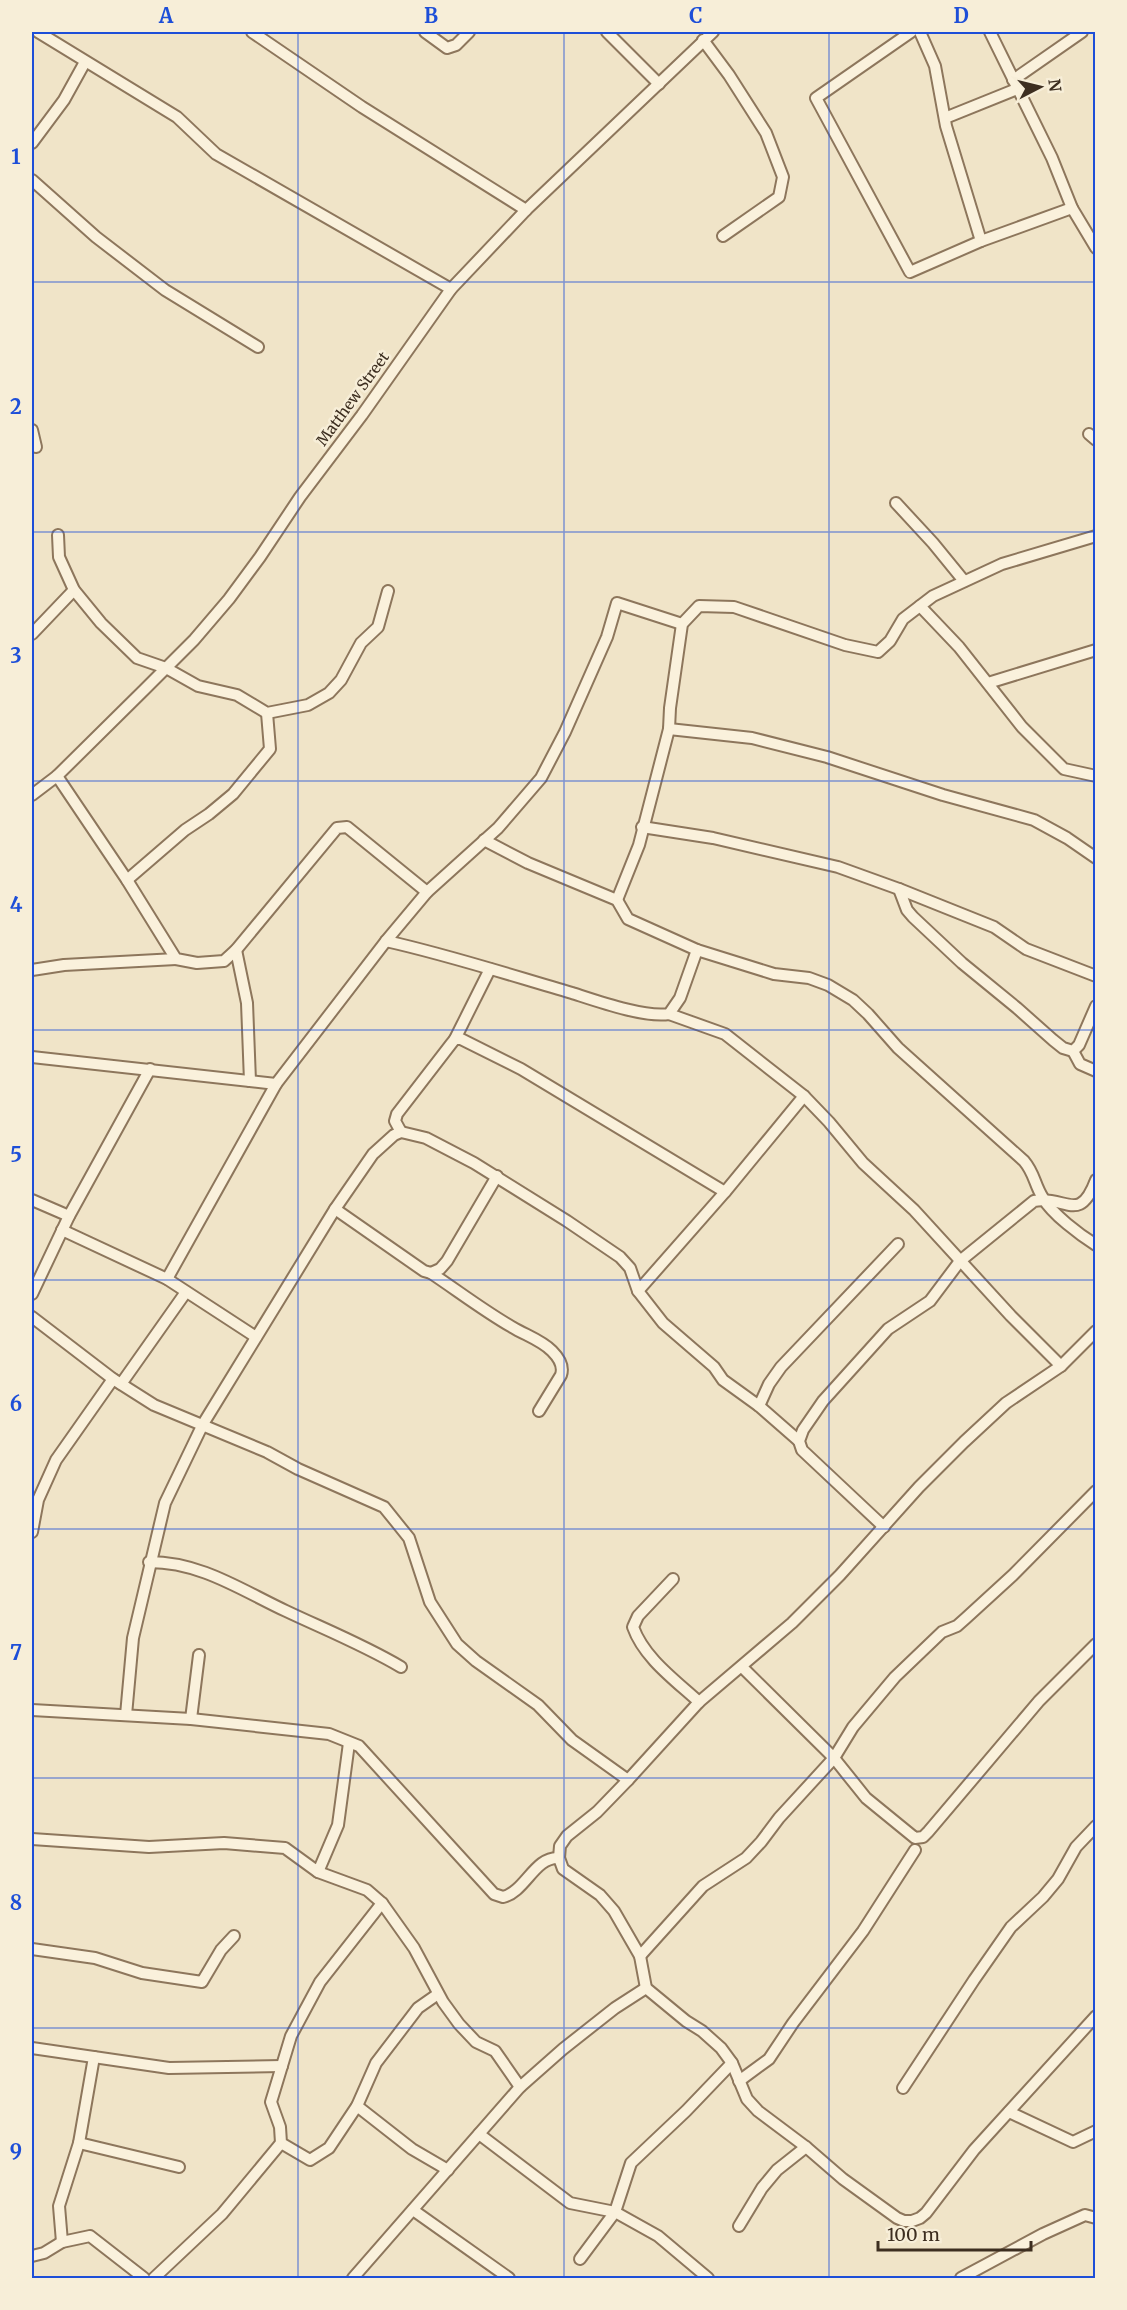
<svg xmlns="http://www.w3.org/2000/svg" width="1127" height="2310" font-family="Merriweather,serif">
  <rect width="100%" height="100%" fill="#f0e4c8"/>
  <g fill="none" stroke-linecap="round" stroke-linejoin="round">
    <g stroke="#8d765c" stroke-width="14">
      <g id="street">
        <path d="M 38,32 L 177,117 L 216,154 L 451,289"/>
        <path d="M 252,32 L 362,107 L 526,210"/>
        <path d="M 425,32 L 447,48 L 456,45 L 469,32"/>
        <path d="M 607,32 L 659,84"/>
        <path d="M 911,32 L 816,98 L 910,272 L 981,241 L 1072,208"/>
        <path d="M 920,32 L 935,66 L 946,126 L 981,241"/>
        <path d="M 990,32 L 1052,158 L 1072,208 L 1096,248"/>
        <path d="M 703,40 L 729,75 L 766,133 L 783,177 L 779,197 L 723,236"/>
        <path d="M 1013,80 L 1082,32"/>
        <path d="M 945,118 L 1017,89"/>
        <path d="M 32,143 L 64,100 L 85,62"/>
        <path d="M 32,180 L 96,237 L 165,290 L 258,347"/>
        <path d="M 32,430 L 36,447"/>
        <path d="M 1089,434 L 1096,440"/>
        <path d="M 896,503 L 933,543 L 964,581"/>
        <path d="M 58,535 L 59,557 L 74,590 L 101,623 L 137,658 L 166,668 L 198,686 L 237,695 L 267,713 L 308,705 L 329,693 L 341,680 L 361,643 L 378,627 L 388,591"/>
        <path d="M 920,606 L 959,647 L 1022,727 L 1064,769 L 1096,776"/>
        <path d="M 32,634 L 74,590"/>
        <path d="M 988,683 L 1096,650"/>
        <path d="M 669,729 L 752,738 L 827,757 L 943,795 L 1034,820 L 1067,838 L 1096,858"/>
        <path d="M 57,776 L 127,880 L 176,959 L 197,963 L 224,961 L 236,950 L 337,828 L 347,827 L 427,892"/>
        <path d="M 32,795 L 57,776 L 144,690 L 194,640 L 229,599 L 260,557 L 300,497 L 362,415 L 451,289 L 526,210 L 713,32"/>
        <path d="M 642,827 L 713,838 L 838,867 L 899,889 L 994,927 L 1026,949 L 1096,976"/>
        <path d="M 484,840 L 528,863 L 617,900 L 628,919 L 697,950 L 774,974 L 809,978 L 828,985 L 853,1000 L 868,1014 L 898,1048 L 1024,1161 C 1035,1174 1034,1184 1043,1198 C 1052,1214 1080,1235 1096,1245"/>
        <path d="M 127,880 L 185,830 L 209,814 L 233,794 L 270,749 L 267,713"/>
        <path d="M 899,889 L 907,910 L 913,917 L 962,963 L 1017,1008 L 1053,1040 L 1063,1048 L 1073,1051 L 1079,1045 L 1096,1006"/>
        <path d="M 617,900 L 639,845 L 669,729 L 670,708 L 682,624 L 699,606 L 734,607 L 845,645 L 878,652 L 890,641 L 903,619 L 933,596 L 1002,564 L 1096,536"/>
        <path d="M 386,941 C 449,955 510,975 572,993 C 597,1001 645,1018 669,1014 L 680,998 L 697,950"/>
        <path d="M 236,950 L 247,1003 L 250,1081"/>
        <path d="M 32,970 L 64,965 L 176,959"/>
        <path d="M 669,1014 L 725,1034 L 804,1096 L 829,1122 L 863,1163 L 914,1210 L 1011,1316 L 1061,1366"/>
        <path d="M 455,1039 L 490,969"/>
        <path d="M 1073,1051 L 1080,1064 L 1096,1071"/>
        <path d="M 32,1057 L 276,1084 L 386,941 L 427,892 L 498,828 L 541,778 L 565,732 L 607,637 L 617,603 L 682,624"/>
        <path d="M 401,1132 L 395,1121 L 397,1114 L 451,1044 L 455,1039 L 461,1039 L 521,1069 L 725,1192"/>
        <path d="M 32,1200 L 69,1216"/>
        <path d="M 335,1209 L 424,1271 L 431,1273 L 440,1269 L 447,1261 L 497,1176"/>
        <path d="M 62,1230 L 167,1279 L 256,1337"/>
        <path d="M 431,1273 C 458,1291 484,1311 512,1327 C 525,1335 541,1340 552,1351 C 559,1358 564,1366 561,1375 L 539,1411"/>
        <path d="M 167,1279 L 276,1084"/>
        <path d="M 638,1291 L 725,1192 L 804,1096"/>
        <path d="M 32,1294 L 69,1216 L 150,1069"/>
        <path d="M 32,1317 L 113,1379 L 154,1405 L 267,1452 L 298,1469 L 384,1507 L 409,1538 L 430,1602 L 457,1644 L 476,1661 L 538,1705 L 572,1740 L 628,1780"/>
        <path d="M 1096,1331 L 1061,1366 L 1006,1403 L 964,1442 L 919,1487 L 840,1575 L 792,1623 L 699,1702 L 628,1780 L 597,1812 L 567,1836 L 560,1846 L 559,1858 L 563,1869 L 600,1895 L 614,1911 L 640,1956 L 646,1988 L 686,2021 L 702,2031 L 721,2048 L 732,2063 L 747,2099 L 758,2111 L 806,2147 L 843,2179 L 897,2218 L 904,2221 L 912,2221 L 920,2218 L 926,2213 L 974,2150 L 1096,2016"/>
        <path d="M 121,1384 L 186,1292"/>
        <path d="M 759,1406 L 769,1384 L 781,1367 L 898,1244"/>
        <path d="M 884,1527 L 802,1450 L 799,1441 L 803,1430 L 823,1401 L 888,1329 L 930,1301 L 960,1261 L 1034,1201 C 1066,1195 1079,1225 1096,1180"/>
        <path d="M 32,1532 L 38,1500 L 56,1460 L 113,1379"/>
        <path d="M 149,1562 C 201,1562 241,1590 286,1611 C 324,1629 364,1645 401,1667"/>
        <path d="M 673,1579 L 638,1616 L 633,1627 C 644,1658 675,1680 699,1702"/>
        <path d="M 742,1667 L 834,1758 L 866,1798 L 915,1838 L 923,1837 L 928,1832 L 1039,1701 L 1096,1644"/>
        <path d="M 32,1710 L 191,1719 L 329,1734 L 359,1746 L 494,1894 L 503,1897 C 525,1892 535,1856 559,1858"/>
        <path d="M 126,1715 L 133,1638 L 165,1503 L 203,1424 L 335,1209 L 373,1154 L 394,1135 L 401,1132 L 426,1138 L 474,1163 L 567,1221 L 620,1257 L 630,1268 L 638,1291 L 663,1323 L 714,1367 L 723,1380 L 759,1406 L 799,1441"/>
        <path d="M 191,1719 L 199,1655"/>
        <path d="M 32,1839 L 149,1847 L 224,1843 L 285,1848 L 318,1872 L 338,1825 L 349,1743"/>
        <path d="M 318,1872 L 367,1890 L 382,1903 L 414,1948 L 443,2002 L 459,2024 L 476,2042 L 495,2051 L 520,2087"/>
        <path d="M 382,1903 L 320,1982 L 291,2036 L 271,2102 L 280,2127 L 281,2143 L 310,2160 L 329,2148 L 357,2106 L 376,2063 L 418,2008 L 438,1994"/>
        <path d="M 32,1949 L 95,1958 L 142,1973 L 202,1982 L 221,1950 L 234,1936"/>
        <path d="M 640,1956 L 703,1886 L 746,1858 L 761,1842 L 779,1818 L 834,1758 L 853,1727 L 895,1677 L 942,1632 L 957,1626 L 966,1618 L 1013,1575 L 1096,1491"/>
        <path d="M 32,2048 L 169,2068 L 282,2066"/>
        <path d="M 739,2081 L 769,2059 L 793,2023 L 863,1931 L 915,1850"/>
        <path d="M 903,2088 L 974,1980 L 1011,1927 L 1043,1897 L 1058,1879 L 1076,1847 L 1096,1826"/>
        <path d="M 357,2106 L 412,2149 L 448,2170"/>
        <path d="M 1009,2112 L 1073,2142 L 1096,2131"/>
        <path d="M 479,2134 L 570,2203 L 615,2212 L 658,2236 L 708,2278"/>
        <path d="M 79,2143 L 179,2167"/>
        <path d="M 413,2210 L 509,2278"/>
        <path d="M 739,2226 L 762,2188 L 777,2170 L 806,2147"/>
        <path d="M 62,2242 L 59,2206 L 79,2143 L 94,2057"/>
        <path d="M 32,2256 L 44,2253 L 62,2242 L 90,2236 L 144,2278"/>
        <path d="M 580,2259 L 615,2212 L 631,2163 L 686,2111 L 732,2063"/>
        <path d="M 154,2278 L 222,2214 L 281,2143"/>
        <path d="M 353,2278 L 520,2087 L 563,2049 L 615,2008 L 646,1988"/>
        <path d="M 961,2278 L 1043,2234 L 1085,2215 L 1096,2218"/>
      </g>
    </g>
    <use href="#street" stroke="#faf1dc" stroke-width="10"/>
  </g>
  <path fill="none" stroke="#1d4ed8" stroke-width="1.5" stroke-opacity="0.55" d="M 298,32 L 298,2278M 564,32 L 564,2278M 829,32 L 829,2278M 32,282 L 1096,282M 32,532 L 1096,532M 32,781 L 1096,781M 32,1030 L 1096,1030M 32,1280 L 1096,1280M 32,1529 L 1096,1529M 32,1778 L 1096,1778M 32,2028 L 1096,2028"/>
  <g text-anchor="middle" stroke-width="5" stroke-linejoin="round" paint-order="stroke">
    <g font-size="15" fill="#3d2e20" stroke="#f7eed8">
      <text transform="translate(353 399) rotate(-54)" y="5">Matthew Street</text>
    </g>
  </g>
  <rect width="1127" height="2310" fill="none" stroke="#f7eed8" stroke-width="66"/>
  <g transform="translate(1040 87) rotate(83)" stroke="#f7eed8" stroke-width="4.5" paint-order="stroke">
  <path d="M0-4.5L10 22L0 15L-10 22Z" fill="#3d2e20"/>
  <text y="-9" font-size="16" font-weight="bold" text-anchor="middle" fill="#3d2e20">N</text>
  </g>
  <path d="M878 2241v9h153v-9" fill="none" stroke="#3d2e20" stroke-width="3"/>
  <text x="887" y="2241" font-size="18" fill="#3d2e20" stroke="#f7eed8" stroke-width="4.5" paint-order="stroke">100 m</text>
  <rect x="33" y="33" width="1061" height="2244" fill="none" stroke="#1d4ed8" stroke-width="2"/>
  <g font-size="20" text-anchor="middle" font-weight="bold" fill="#1d4ed8">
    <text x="166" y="23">A</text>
    <text x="431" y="23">B</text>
    <text x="696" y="23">C</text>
    <text x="961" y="23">D</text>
    <text x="16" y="164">1</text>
    <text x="16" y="414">2</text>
    <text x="16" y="663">3</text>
    <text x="16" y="912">4</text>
    <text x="16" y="1162">5</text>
    <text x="16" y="1411">6</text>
    <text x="16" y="1660">7</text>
    <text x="16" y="1910">8</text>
    <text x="16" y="2159">9</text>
  </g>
</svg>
